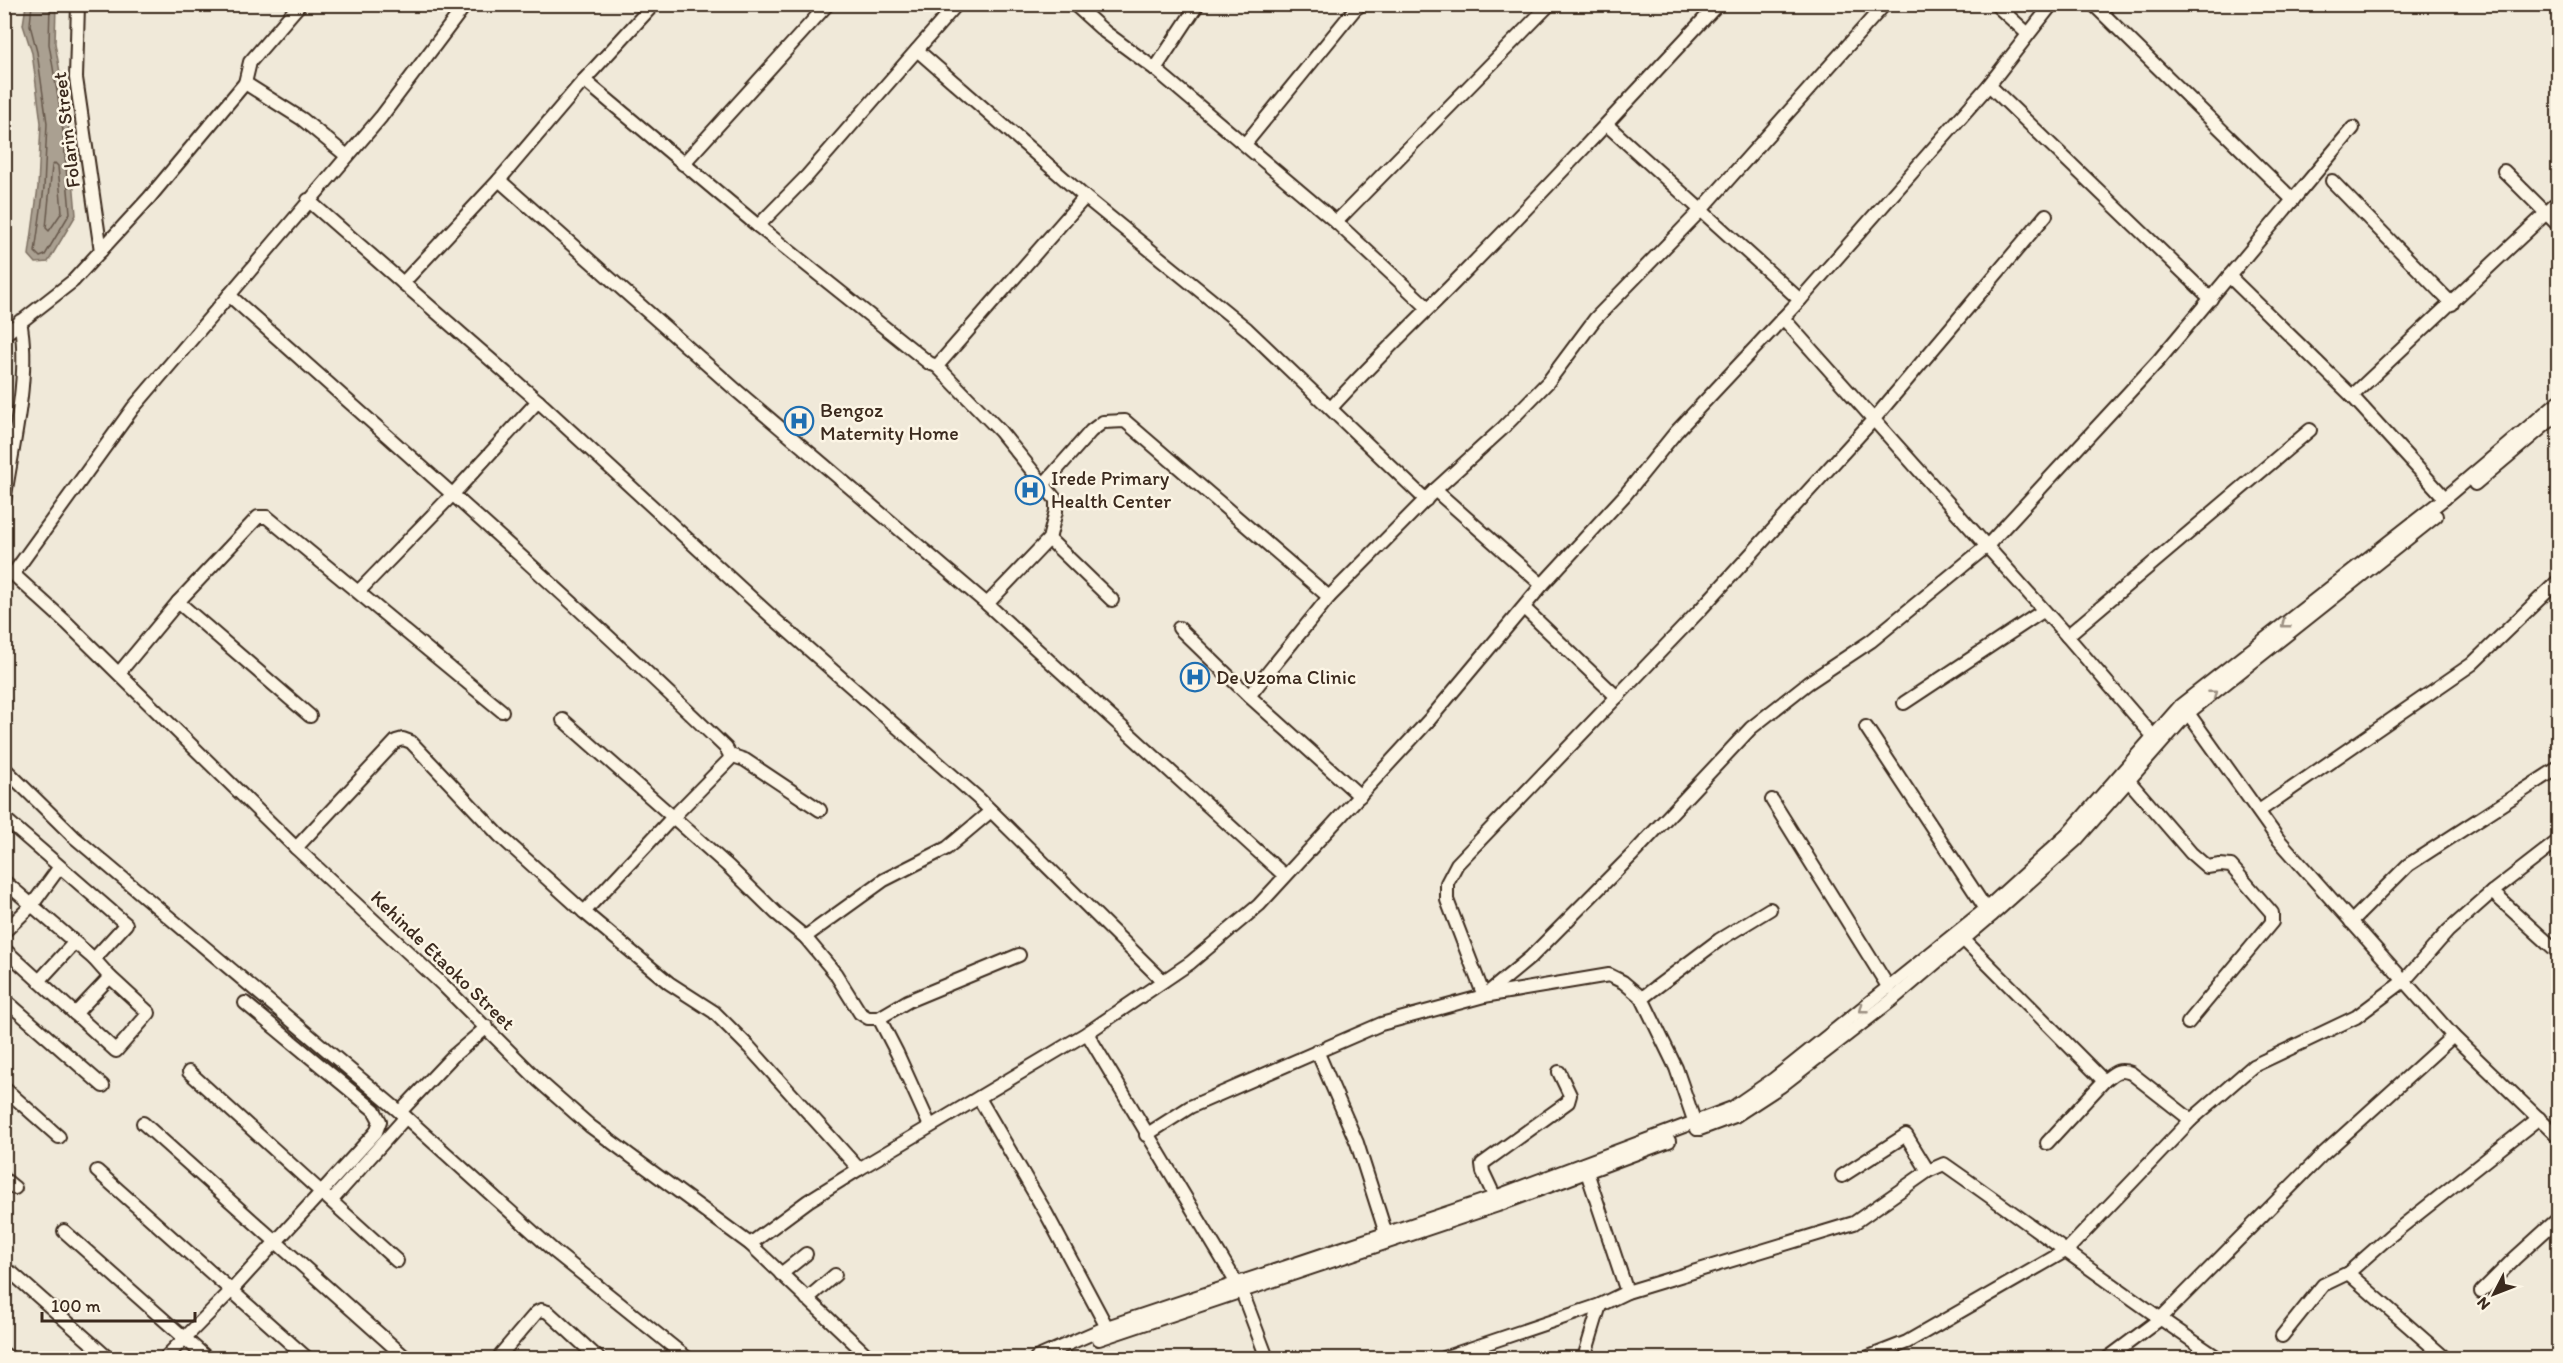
<svg xmlns="http://www.w3.org/2000/svg" width="2563" height="1363" font-family="Itim,sans-serif">
  <rect width="100%" height="100%" fill="#f0e9d9"/>
  <filter id="ink" filterUnits="userSpaceOnUse"><feTurbulence type="fractalNoise" baseFrequency=".0167" numOctaves="2"/><feDisplacementMap in="SourceGraphic" scale="12" xChannelSelector="R" yChannelSelector="G"/><feConvolveMatrix kernelMatrix="1 2 1 2 8 2 1 2 1" color-interpolation-filters="sRGB"/></filter>
  <g filter="url(#ink)">
    <path fill="#aaa091" stroke="#7e7163" stroke-width="1.5" d="M 26,5 L 56,5 L 55,43 L 68,120 L 76,215 L 48,262 L 36,263 L 29,255 L 38,187 L 41,123 L 32,53 L 23,25 Z"/>
    <g fill="none" stroke-linecap="round" stroke-linejoin="round">
      <g stroke="#67594c" stroke-width="1.5">
        <path d="M 32,4 L 30,25 L 37,52 L 47,123 L 44,188 L 35,252 L 40,257 L 45,255 L 70,213 L 62,121 L 49,44 L 50,4"/>
        <path d="M 55,163 L 58,166 L 62,212 L 49,231 L 46,228 L 52,166 Z"/>
      </g>
      <g stroke="#3b2a1e" stroke-width="16">
        <g id="minor">
          <path d="M 78,4 L 76,78 L 101,251"/>
          <path d="M 1074,4 L 1105,32 L 1155,69 L 1336,222 L 1427,307"/>
          <path d="M 1995,4 L 2028,34"/>
          <path d="M 2093,4 L 2293,200"/>
          <path d="M 917,50 L 1085,197 L 1247,329 L 1426,500"/>
          <path d="M 1155,69 L 1198,4"/>
          <path d="M 584,80 L 758,226 L 929,363 L 937,366 L 1000,431 L 1056,500 L 1056,511 L 1049,539 L 987,604"/>
          <path d="M 245,83 L 302,119 L 347,156"/>
          <path d="M 1989,85 L 2211,299"/>
          <path d="M 1607,125 L 1800,300 L 1783,318 L 2067,636 L 2153,736"/>
          <path d="M 1245,144 L 1355,9 L 1362,4"/>
          <path d="M 683,164 L 828,4"/>
          <path d="M 2504,171 L 2558,225"/>
          <path d="M 499,180 L 737,391 L 987,604 L 1285,876"/>
          <path d="M 2332,181 L 2452,304"/>
          <path d="M 308,200 L 538,401 L 772,617 L 979,799 L 1163,981"/>
          <path d="M 1336,222 L 1550,4"/>
          <path d="M 758,226 L 807,176 L 957,4"/>
          <path d="M 2229,276 L 2352,396 L 2445,498"/>
          <path d="M 403,283 L 499,180 L 584,80 L 654,4"/>
          <path d="M 229,295 C 396,444 565,592 726,748 L 730,755 L 729,760 L 673,817 L 563,720"/>
          <path d="M 1800,300 L 1989,85 L 2052,4"/>
          <path d="M 4,335 L 73,281 L 149,198 L 245,83 L 250,62 L 300,4"/>
          <path d="M 937,366 L 1085,197"/>
          <path d="M 2352,396 L 2558,202"/>
          <path d="M 1331,408 C 1369,366 1409,328 1449,288 C 1541,195 1629,100 1718,4"/>
          <path d="M 1044,484 L 1091,431 L 1103,422 L 1125,421 L 1329,597"/>
          <path d="M 2475,484 L 2558,414"/>
          <path d="M 1435,490 L 1542,585"/>
          <path d="M 4,502 C 12,447 31,375 20,321"/>
          <path d="M 1049,539 L 1112,600"/>
          <path d="M 4,572 L 13,574 L 67,623 L 296,848 L 443,985 L 539,1081 L 590,1126 L 750,1244 L 870,1358"/>
          <path d="M 13,574 L 133,408 L 381,117 L 466,4"/>
          <path d="M 359,591 L 453,494 L 538,401"/>
          <path d="M 178,602 L 310,716"/>
          <path d="M 1524,608 L 1617,697"/>
          <path d="M 1179,628 L 1249,696 L 1360,796"/>
          <path d="M 2067,636 L 2310,430"/>
          <path d="M 119,673 L 178,602 L 258,517 L 267,517 L 502,711"/>
          <path d="M 1249,696 L 1329,597 L 1435,490 L 1502,429 L 1548,382 L 1595,319 L 1702,209 L 1885,4"/>
          <path d="M 1904,703 L 2043,611"/>
          <path d="M 2188,713 L 2278,839 L 2453,1036 L 2558,1137"/>
          <path d="M 1866,727 L 1986,909"/>
          <path d="M 730,755 L 745,760 L 820,810"/>
          <path d="M 4,768 L 74,837 L 400,1112 L 554,1251 L 687,1358"/>
          <path d="M 2128,780 L 2191,853 L 2207,867 L 2220,865 L 2231,866 L 2272,913 L 2272,922 L 2188,1023"/>
          <path d="M 1772,800 L 1889,988"/>
          <path d="M 2259,811 L 2472,664 L 2558,581"/>
          <path d="M 4,818 L 126,924 L 94,959"/>
          <path d="M 296,848 L 396,741 L 403,739 L 411,742 L 499,835 L 584,912 L 669,983 L 714,1012 L 749,1047 L 859,1169"/>
          <path d="M 4,881 L 94,959 L 110,977 L 149,1013 L 116,1051 L 4,949"/>
          <path d="M 2492,892 L 2558,952"/>
          <path d="M 584,912 L 673,817 L 729,867 L 776,913 L 805,937 L 835,973 L 860,1013 L 868,1018 L 879,1018 L 897,1053 L 930,1126"/>
          <path d="M 2351,922 L 2408,865 L 2558,768"/>
          <path d="M 4,932 L 32,905 L 59,868"/>
          <path d="M 805,937 L 884,880 L 947,848 L 991,811"/>
          <path d="M 39,981 L 74,943"/>
          <path d="M 1484,996 L 1531,957 L 1633,854 L 1751,728 L 1808,683 L 1871,641 L 1987,546 L 2159,360 L 2353,128"/>
          <path d="M 1484,996 L 1447,900 L 1447,883 L 1457,864 L 1700,610 L 1874,419 L 2046,215"/>
          <path d="M 1642,998 L 1719,940 L 1770,909"/>
          <path d="M 4,999 L 103,1086"/>
          <path d="M 75,1014 L 110,977"/>
          <path d="M 879,1018 L 908,1001 L 1019,955"/>
          <path d="M 1087,1033 L 1242,1292 L 1267,1358"/>
          <path d="M 1317,1051 L 1357,1143 L 1388,1240"/>
          <path d="M 189,1072 L 397,1261"/>
          <path d="M 4,1088 L 59,1137"/>
          <path d="M 979,1098 L 1046,1213 L 1110,1333"/>
          <path d="M 400,1112 L 453,1056 L 487,1027"/>
          <path d="M 2191,1120 L 2253,1066 L 2356,1017 L 2405,980 L 2448,931 L 2492,892 L 2558,841"/>
          <path d="M 143,1123 L 406,1358"/>
          <path d="M 1700,1129 L 1735,1116 L 1781,1086 L 1892,1000 L 1991,916 L 2076,840 L 2188,713 L 2436,516"/>
          <path d="M 1146,1135 L 1190,1107 L 1381,1024 L 1484,996 L 1609,975 L 1623,982 L 1642,998 L 1676,1068 L 1697,1129"/>
          <path d="M 2047,1143 L 2104,1081"/>
          <path d="M 1585,1166 L 1627,1292"/>
          <path d="M 97,1171 L 307,1358"/>
          <path d="M 1842,1176 L 1906,1135 L 1928,1171"/>
          <path d="M 4,1179 L 15,1188"/>
          <path d="M 332,1200 L 405,1118"/>
          <path d="M 1498,1204 L 1483,1172 L 1482,1164 L 1568,1102 L 1570,1095 L 1559,1072"/>
          <path d="M 64,1231 L 207,1358"/>
          <path d="M 750,1244 L 808,1201 L 859,1169 L 1087,1033 L 1190,963 L 1259,905 L 1430,719 L 1542,585 L 1625,495 L 1676,432 L 1783,318"/>
          <path d="M 12,1273 L 108,1358"/>
          <path d="M 2348,1273 L 2445,1358"/>
          <path d="M 781,1274 L 806,1254"/>
          <path d="M 2481,1292 L 2515,1258 L 2558,1219"/>
          <path d="M 807,1299 L 835,1275"/>
          <path d="M 2282,1336 L 2323,1285 L 2348,1273 L 2391,1235 L 2539,1118"/>
          <path d="M 1099,1339 L 1498,1205 L 1669,1141"/>
          <path d="M 4,1354 L 10,1358"/>
          <path d="M 165,1358 L 231,1291 L 376,1132 L 380,1121 L 374,1110 L 245,1003"/>
          <path d="M 503,1358 L 501,1354 L 537,1312 L 541,1310 L 548,1312 L 598,1358"/>
          <path d="M 1036,1358 L 1107,1327 L 1495,1197 L 1732,1108 L 1774,1079 L 1986,909 L 2067,835 L 2181,705 L 2445,498 L 2558,402"/>
          <path d="M 1443,1358 L 1600,1305 L 1627,1292 L 1854,1223 L 1928,1171 L 1944,1164 C 2036,1228 2125,1296 2218,1358"/>
          <path d="M 1584,1358 L 1600,1305"/>
          <path d="M 1866,1358 L 1907,1342 L 2067,1250 L 2191,1120 L 2131,1073 C 2118,1068 2114,1073 2104,1081 L 1963,939"/>
          <path d="M 2108,1358 L 2160,1319 L 2322,1155 L 2453,1036"/>
        </g>
      </g>
      <use href="#minor" stroke="#fcf5e5" stroke-width="12"/>
    </g>
    <defs><path id="oneway-chevron" d="M-2-3.5L2.5 0L-2 3.5" fill="none" stroke-width="1.6" stroke-linecap="round" stroke-linejoin="round" transform="scale(1.5)"/></defs>
    <g stroke="#9c9082">
      <use href="#oneway-chevron" transform="translate(2285 624) rotate(142)"/>
      <use href="#oneway-chevron" transform="translate(2213 694) rotate(-38)"/>
      <use href="#oneway-chevron" transform="translate(1863 1009) rotate(142)"/>
    </g>
  </g>
  <defs>
    <g id="hospital-ring" transform="scale(1.5)"><circle r="9.5" fill="#fcf5e5" stroke="#1f6fb2" stroke-width="1.5"/><path d="M-5-5h3v3.5h4V-5h3V5h-3V1.5h-4V5h-3Z" fill="#1f6fb2"/></g>
  </defs>
  <g fill-rule="evenodd">
    <use href="#hospital-ring" x="799" y="421"/>
    <use href="#hospital-ring" x="1030" y="490"/>
    <use href="#hospital-ring" x="1195" y="677"/>
  </g>
  <g text-anchor="middle" stroke-width="5" stroke-linejoin="round" paint-order="stroke">
    <g font-size="20" fill="#3b2a1e" stroke="#fcf5e5">
      <text transform="translate(66 130) rotate(-97)" y="7">Folarin Street</text>
      <text transform="translate(443 960) rotate(44)" y="7">Kehinde Etaoko Street</text>
    </g>
    <g font-size="20" fill="#3b2a1e" stroke="#fcf5e5" text-anchor="start">
      <text x="820" y="417">Bengoz<tspan x="820" dy="23">Maternity Home</tspan></text>
      <text x="1051" y="485">Irede Primary<tspan x="1051" dy="23">Health Center</tspan></text>
      <text x="1216" y="684">De Uzoma Clinic</text>
    </g>
  </g>
  <rect width="2563" height="1363" fill="none" stroke="#fcf5e5" stroke-width="24"/>
  <rect x="12" y="12" width="2539" height="1339" fill="none" stroke="#3b2a1e" stroke-width="2" filter="url(#ink)"/>
  <g transform="translate(2494 1294) rotate(228)" stroke="#fcf5e5" stroke-width="4.5" paint-order="stroke">
  <path d="M0-4.5L10 22L0 15L-10 22Z" fill="#3b2a1e"/>
  <text y="-9" font-size="16" font-weight="bold" text-anchor="middle" fill="#3b2a1e">N</text>
  </g>
  <path d="M42 1312v9h153v-9" fill="none" stroke="#3b2a1e" stroke-width="3"/>
  <text x="51" y="1312" font-size="18" fill="#3b2a1e" stroke="#fcf5e5" stroke-width="4.5" paint-order="stroke">100 m</text>
</svg>
